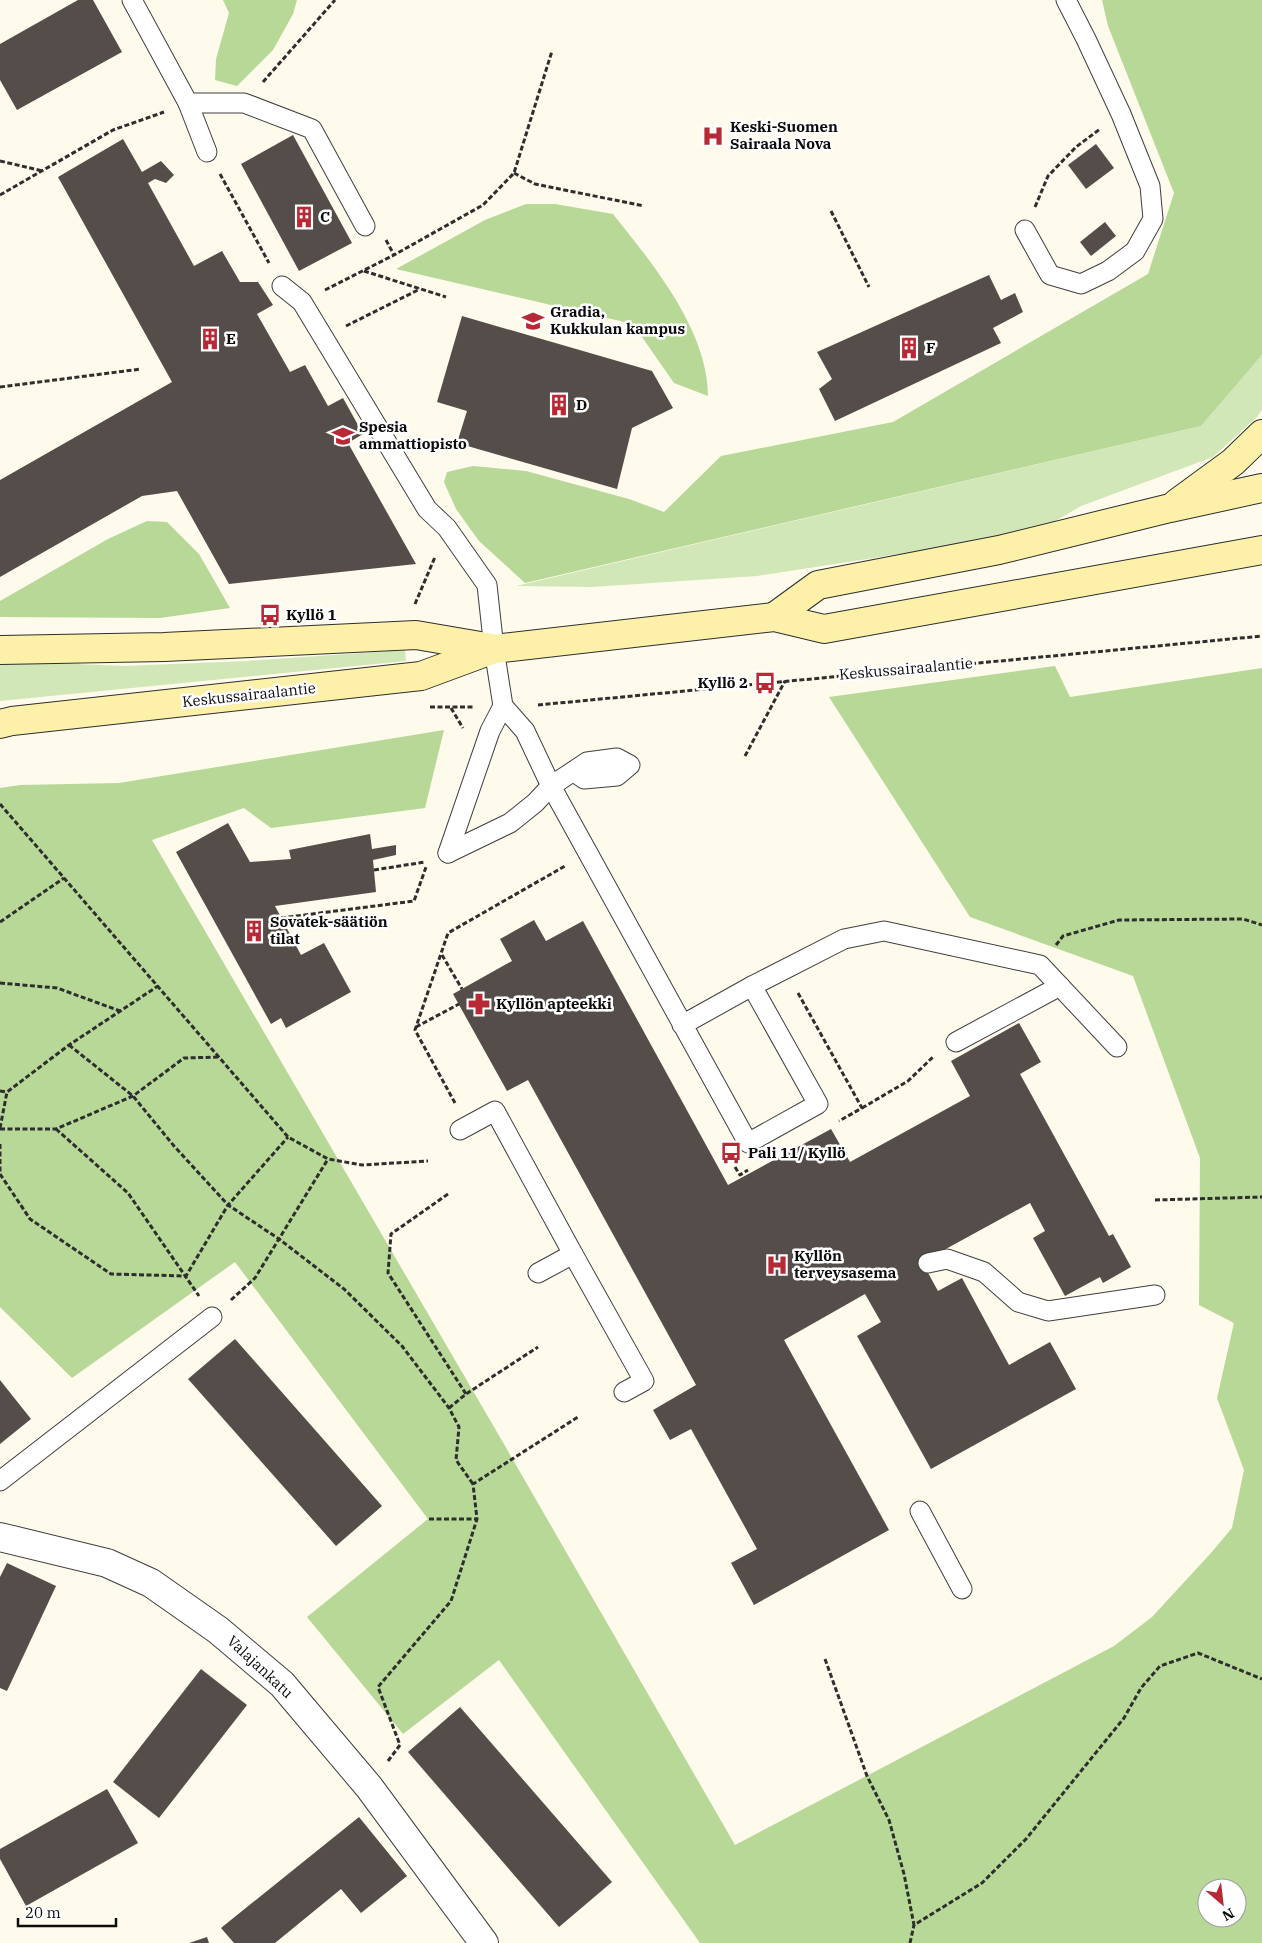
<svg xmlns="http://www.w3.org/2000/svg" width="1262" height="1943" font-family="'IBM Plex Serif',serif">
  <rect width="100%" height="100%" fill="#fefaec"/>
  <g fill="#d2e7b7">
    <path d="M 1262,355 L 1262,410 L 1257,417 L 1213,457 L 1081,506 L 1035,533 L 757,576 L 592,587 L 516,586 L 1201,426 Z"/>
    <path d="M 405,650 L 406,661 L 0,701 L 0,661 L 125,666 L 246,661 Z"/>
  </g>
  <g fill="#b7d897" fill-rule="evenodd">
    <path d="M 223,0 L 297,0 L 293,14 L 273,50 L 237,86 L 215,80 L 216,59 L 229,13 Z"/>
    <path d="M 1102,0 L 1262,0 L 1262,355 L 1201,426 L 525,583 L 479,541 L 456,509 L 444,482 L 447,472 L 473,466 L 526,471 L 629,499 L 664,512 L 721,456 L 893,422 L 1148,274 L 1174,193 L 1108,26 Z"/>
    <path d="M 526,204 L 555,204 L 613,214 C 652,263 708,330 708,396 L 674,383 L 633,324 L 396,269 L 485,220 Z"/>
    <path d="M 147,521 L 167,522 L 199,554 L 230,608 L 160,618 L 0,617 L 0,601 L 108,539 Z"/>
    <path d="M 1055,666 L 1070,697 L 1262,668 L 1262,1943 L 700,1943 L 499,1660 L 403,1734 L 307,1617 L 428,1519 L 235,1262 L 72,1378 L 0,1307 L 0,788 L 20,785 L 119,783 L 444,730 L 425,808 L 271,828 L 244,808 L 152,840 L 501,1439 L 735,1845 L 1114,1646 L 1152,1617 L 1211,1553 L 1232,1528 L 1244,1470 L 1217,1398 L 1234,1323 L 1199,1305 L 1200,1158 L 1133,976 L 970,917 L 829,697 ZM 1207,1888 L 1237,1888 L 1237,1918 L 1207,1918 Z"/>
  </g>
  <g fill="#554d49">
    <path d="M 78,0 L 93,0 L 122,52 L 17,110 L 0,80 L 0,44 Z"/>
    <path d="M 293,135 L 352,243 L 299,271 L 241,164 Z"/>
    <path d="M 123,139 L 142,172 L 161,161 L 174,175 L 166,183 L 155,179 L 148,183 L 194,266 L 222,251 L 240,282 L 258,282 L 273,305 L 257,314 L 290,372 L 305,365 L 328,406 L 343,398 L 363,434 L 348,443 L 416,564 L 229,584 L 177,491 L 142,496 L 0,577 L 0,480 L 172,382 L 58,177 Z"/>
    <path d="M 1096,144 L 1114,168 L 1086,189 L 1068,165 Z"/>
    <path d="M 1105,222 L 1116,236 L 1091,256 L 1080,242 Z"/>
    <path d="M 989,275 L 1001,300 L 1015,293 L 1023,312 L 993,328 L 1001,343 L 835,421 L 819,389 L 832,379 L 817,352 Z"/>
    <path d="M 462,316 L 652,371 L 673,408 L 632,428 L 617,489 L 457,443 L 467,411 L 437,402 Z"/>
    <path d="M 228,823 L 250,862 L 291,859 L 289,850 L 370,834 L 372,849 L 396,845 L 396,855 L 373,860 L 376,892 L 275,906 L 301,955 L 324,943 L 351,992 L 286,1028 L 281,1018 L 271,1024 L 176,852 Z"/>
    <path d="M 534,920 L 546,941 L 583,921 L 728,1185 L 831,1129 L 850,1162 L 970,1096 L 951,1061 L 1019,1023 L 1041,1062 L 1020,1074 L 1109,1236 L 1113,1234 L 1131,1267 L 1103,1283 L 1100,1277 L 1065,1296 L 1033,1238 L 1045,1231 L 1030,1203 L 922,1262 L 938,1291 L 962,1278 L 1009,1365 L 1050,1342 L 1076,1389 L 931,1469 L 857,1336 L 881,1322 L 865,1294 L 784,1340 L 889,1530 L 754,1605 L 731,1563 L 757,1549 L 691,1429 L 670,1440 L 653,1410 L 696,1385 L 528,1080 L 507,1091 L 453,994 L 512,961 L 500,939 Z"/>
    <path d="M 235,1339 L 382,1506 L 336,1546 L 188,1379 Z"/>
    <path d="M 0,1380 L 31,1419 L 0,1444 Z"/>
    <path d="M 7,1563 L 56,1586 L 7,1691 L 0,1688 L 0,1577 Z"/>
    <path d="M 201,1669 L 247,1705 L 159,1818 L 113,1782 Z"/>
    <path d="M 460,1707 L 612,1882 L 559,1927 L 408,1752 Z"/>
    <path d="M 107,1789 L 138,1843 L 26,1906 L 0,1859 L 0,1849 Z"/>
    <path d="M 359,1817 L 407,1876 L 361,1913 L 341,1889 L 275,1943 L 234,1943 L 221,1928 Z"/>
    <path d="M 207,1937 L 209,1943 L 189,1943 Z"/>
  </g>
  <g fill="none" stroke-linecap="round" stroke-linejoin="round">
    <g stroke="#3f3f3f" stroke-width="21">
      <g id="lane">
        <path d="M 132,0 L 188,103 L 244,103 L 312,129 L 365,226"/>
        <path d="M 188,103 L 207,152"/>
        <path d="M 1025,230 L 1050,275 L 1081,284 L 1108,271 L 1135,251 L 1153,219 L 1150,186 L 1121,114 L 1086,39 L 1066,0"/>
        <path d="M 282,286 L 302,302 L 427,509 L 447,528 L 487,585 L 494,649 L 503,706 L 525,731 L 551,786 L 748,1143 L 818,1104 L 752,986 L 682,1025"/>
        <path d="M 448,853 L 510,823 L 535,803 L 551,786 L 587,762 L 617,758 L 630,765 L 617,776 L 584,779 L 574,772"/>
        <path d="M 448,853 L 490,731 L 503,706"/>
        <path d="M 752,986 L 844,939 L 884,931 L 1040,965 L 1117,1047"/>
        <path d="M 956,1042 L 1060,986"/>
        <path d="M 460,1130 L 495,1111 L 573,1254 L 538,1273"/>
        <path d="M 573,1254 L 644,1381 L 624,1392"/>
        <path d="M 928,1263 L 947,1259 L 984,1272 L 1018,1302 L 1048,1311 L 1155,1295"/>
        <path d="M 0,1481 L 212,1317"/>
        <path d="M 920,1511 L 962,1589"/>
      </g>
    </g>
    <g stroke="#3f3f3f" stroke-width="30">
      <path id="street" d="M 0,1537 L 107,1563 L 151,1583 L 218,1630 L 282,1684 L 369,1787 L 484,1943"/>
    </g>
    <g stroke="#2e2e2e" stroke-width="30">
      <g id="secondary">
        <path d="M 1177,503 L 1233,462 L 1262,434"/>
        <path d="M 774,617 L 818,585 L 999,550 L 1170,508 L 1262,488"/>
        <path d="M 0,650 L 164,647 L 416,635 L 492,648"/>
        <path d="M 0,724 L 12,721 L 421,676 L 494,649 L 774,617 L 824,629 L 1262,550"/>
      </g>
    </g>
    <g stroke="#2e2e2e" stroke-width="3" stroke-dasharray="5 2.5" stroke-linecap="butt">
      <path d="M 263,82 L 335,0"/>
      <path d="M 0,161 L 43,171"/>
      <path d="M 514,173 L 535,184 L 644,206"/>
      <path d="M 220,174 L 269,263"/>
      <path d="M 0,195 L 113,130 L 164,112"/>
      <path d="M 1035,207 L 1048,176 L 1076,147 L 1100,129"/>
      <path d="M 831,211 L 869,287"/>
      <path d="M 386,240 L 394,255"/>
      <path d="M 364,271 L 446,297"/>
      <path d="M 325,290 L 394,255 L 483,205 L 514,173 L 552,51"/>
      <path d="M 346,326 L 420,289"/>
      <path d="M 0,387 L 141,369"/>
      <path d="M 415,604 L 435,557"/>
      <path d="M 538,705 L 1262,636"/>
      <path d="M 430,707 L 474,707"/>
      <path d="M 451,708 L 463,728"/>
      <path d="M 745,756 L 785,681"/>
      <path d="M 0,804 L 288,1137 L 328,1159 L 362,1165 L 428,1161"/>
      <path d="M 374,870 L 425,862"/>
      <path d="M 281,918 L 414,901 L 426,867"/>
      <path d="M 0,922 L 64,878"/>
      <path d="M 1056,945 L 1063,936 L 1119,920 L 1243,919 L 1262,925"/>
      <path d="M 442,955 L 462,989"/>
      <path d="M 0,983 L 57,988 L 120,1011"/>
      <path d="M 798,993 L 862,1108 L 839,1121"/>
      <path d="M 416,1027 L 459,1004"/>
      <path d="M 69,1045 L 133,1096 L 174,1146 L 228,1205 L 279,1239 L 344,1289 L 402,1346 L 449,1408 L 459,1427 L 456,1460 L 473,1484"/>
      <path d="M 0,1091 L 7,1092"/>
      <path d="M 455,1103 L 415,1030 L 448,933 L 565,866"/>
      <path d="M 862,1108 L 908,1081 L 934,1056"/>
      <path d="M 0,1128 L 7,1092 L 69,1045 L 158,986"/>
      <path d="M 0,1129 L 56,1129 L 133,1096 L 184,1058 L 219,1057"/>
      <path d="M 56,1129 L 128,1193 L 199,1296"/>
      <path d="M 0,1144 L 0,1174 L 30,1219 L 111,1274 L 186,1276 L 228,1205 L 288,1137"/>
      <path d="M 735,1167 L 740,1175 L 748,1170"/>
      <path d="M 448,1194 L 391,1234 L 388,1273 L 466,1394"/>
      <path d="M 1155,1200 L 1262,1197"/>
      <path d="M 231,1300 L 255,1278 L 328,1159"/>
      <path d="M 449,1408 L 466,1394 L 538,1347"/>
      <path d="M 429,1519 L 477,1519"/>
      <path d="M 825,1659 L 867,1776 L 889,1820 L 904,1874 L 914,1925 L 982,1883 L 1026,1839 L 1124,1718 L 1141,1688 L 1160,1666 L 1198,1653 L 1262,1679"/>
      <path d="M 388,1761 L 400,1745 L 378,1687 L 451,1601 L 477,1519 L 473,1484 L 578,1417"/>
      <path d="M 910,1943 L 914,1925"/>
    </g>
    <use href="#lane" stroke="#fff" stroke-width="19"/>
    <use href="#street" stroke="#fff" stroke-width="28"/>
    <use href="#secondary" stroke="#fdf0a9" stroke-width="28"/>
  </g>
  <defs>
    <g id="hospital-bare" transform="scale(1.725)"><path d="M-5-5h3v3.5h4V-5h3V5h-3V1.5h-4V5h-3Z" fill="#b82936" stroke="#fff" stroke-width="2.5" paint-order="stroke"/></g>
    <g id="building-bare" transform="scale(1.725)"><path d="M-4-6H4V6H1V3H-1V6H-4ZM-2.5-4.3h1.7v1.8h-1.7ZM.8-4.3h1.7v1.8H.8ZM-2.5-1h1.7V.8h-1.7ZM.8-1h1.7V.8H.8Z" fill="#b82936" stroke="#fff" stroke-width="2.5" paint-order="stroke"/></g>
    <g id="university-bare" transform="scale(1.725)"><path d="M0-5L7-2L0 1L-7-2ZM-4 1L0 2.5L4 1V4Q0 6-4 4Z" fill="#b82936" stroke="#fff" stroke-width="2.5" paint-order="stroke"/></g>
    <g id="bus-bare" transform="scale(1.725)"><path d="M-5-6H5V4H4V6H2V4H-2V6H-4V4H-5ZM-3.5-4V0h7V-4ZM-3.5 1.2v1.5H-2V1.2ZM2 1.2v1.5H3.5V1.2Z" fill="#b82936" stroke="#fff" stroke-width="2.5" paint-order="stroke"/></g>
    <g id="pharmacy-bare" transform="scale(1.725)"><path d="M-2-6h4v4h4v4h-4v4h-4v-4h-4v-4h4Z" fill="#b82936" stroke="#fff" stroke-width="2.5" paint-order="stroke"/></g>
  </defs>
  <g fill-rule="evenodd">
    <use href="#hospital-bare" x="713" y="136"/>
    <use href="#building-bare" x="304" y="217"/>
    <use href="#university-bare" x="533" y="321"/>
    <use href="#building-bare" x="210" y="339"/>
    <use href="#building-bare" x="909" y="348"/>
    <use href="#building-bare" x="559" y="405"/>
    <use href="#university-bare" x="343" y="436"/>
    <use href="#bus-bare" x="270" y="615"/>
    <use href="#bus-bare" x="765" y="683"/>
    <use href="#building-bare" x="254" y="931"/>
    <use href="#pharmacy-bare" x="479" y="1004"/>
    <use href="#bus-bare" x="731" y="1153"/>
    <use href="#hospital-bare" x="777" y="1265"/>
  </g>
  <g text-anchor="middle" stroke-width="5" stroke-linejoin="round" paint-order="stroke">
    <g font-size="15" font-weight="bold" fill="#0c0c0c" stroke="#fff" text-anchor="start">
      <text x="730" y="132">Keski-Suomen<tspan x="730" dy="17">Sairaala Nova</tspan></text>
      <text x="320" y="222">C</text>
      <text x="550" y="317">Gradia,<tspan x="550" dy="17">Kukkulan kampus</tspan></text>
      <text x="226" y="344">E</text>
      <text x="926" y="353">F</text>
      <text x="576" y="410">D</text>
      <text x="359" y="432">Spesia<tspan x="359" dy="17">ammattiopisto</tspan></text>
      <text x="286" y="620">Kyllö 1</text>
      <text x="748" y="688" text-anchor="end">Kyllö 2</text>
      <text x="270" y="927">Sovatek-säätiön<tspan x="270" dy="17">tilat</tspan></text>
      <text x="496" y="1009">Kyllön apteekki</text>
      <text x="748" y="1158">Pali 11/ Kyllö</text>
      <text x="794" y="1261">Kyllön<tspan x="794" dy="17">terveysasema</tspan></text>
    </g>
    <g font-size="15" fill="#0c0c0c" stroke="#fff">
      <text transform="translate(906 669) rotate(-5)" y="5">Keskussairaalantie</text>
      <text transform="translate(249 695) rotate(-6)" y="5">Keskussairaalantie</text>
      <text transform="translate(260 1667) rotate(43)" y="5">Valajankatu</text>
    </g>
  </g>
  <g transform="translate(1222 1903) rotate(152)"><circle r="24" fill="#ffffff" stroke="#9e9e9e"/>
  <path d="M0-4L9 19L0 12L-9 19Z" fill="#b82936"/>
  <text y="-8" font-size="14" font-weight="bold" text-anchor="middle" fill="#0c0c0c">N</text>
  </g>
  <path d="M18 1918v8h98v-8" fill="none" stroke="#0c0c0c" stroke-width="2.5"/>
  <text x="25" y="1918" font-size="15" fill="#0c0c0c" stroke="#ffffff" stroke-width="4" paint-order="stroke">20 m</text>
</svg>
